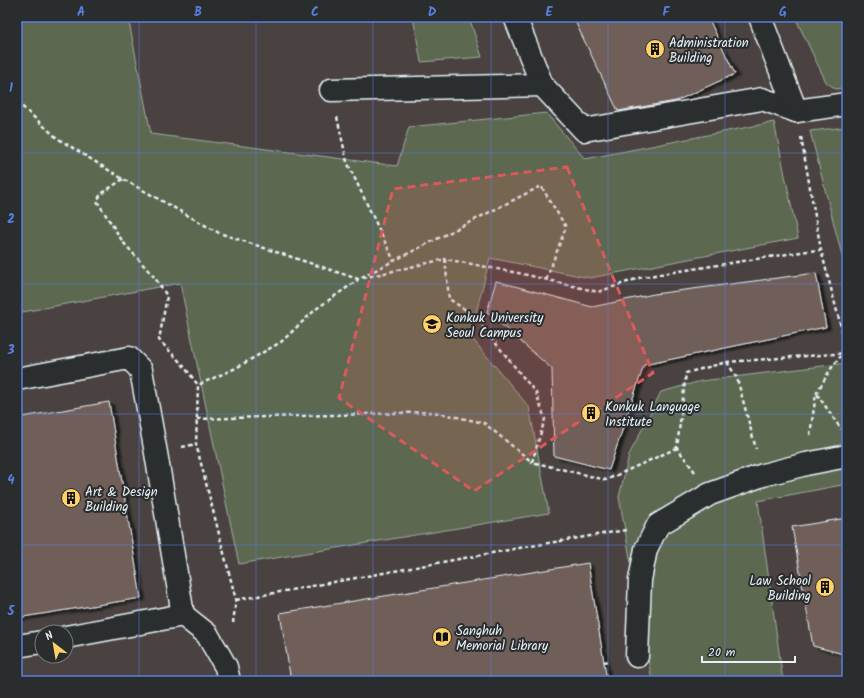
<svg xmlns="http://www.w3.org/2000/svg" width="864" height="698" font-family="Kalam,sans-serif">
  <defs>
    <filter id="shadow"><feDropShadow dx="4.5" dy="2.5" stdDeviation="1" flood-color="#0009"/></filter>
  </defs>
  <rect width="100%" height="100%" fill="#383736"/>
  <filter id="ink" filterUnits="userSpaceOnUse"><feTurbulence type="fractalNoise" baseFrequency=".025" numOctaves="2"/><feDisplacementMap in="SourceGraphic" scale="8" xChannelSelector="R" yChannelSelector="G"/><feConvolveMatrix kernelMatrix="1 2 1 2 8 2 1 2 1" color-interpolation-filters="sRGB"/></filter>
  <g filter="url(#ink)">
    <path fill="#494340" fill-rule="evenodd" d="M 17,17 L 847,17 L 847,681 L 17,681 ZM 42,632 L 66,632 L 66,656 L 42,656 Z"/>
    <g fill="#5c6850" stroke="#a2aca4">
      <path d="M 17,17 L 128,17 L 151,134 L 397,166 L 409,127 L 546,113 L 585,159 L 774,122 L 798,238 L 590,278 L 490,258 L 470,336 L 529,407 L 549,513 L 239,564 L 180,283 L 17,313 Z"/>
      <path d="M 413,17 L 469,17 L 482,57 L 421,62 Z"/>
      <path d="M 795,17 L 847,17 L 847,87 L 836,89 L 826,82 Z"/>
      <path d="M 847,127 L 847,275 L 810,131 Z"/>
      <path d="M 847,363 L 847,484 L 758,501 L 783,681 L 652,681 L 619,497 L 629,455 L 661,392 L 701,381 Z"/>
    </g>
    <g fill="#705e58" stroke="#e8f1f8" filter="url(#shadow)">
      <path d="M 573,17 L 708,17 L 735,74 L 676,101 L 618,111 Z"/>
      <path d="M 816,273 L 826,327 L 644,365 L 609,470 L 554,456 L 552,369 L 487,312 L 496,281 L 592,307 L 654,294 Z"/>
      <path d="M 109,402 L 141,598 L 17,618 L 17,418 Z"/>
      <path d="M 847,518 L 847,655 L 813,646 L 792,527 Z"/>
      <path d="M 588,563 L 607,681 L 291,681 L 280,613 Z"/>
    </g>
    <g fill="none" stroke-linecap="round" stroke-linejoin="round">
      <g stroke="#e8f1f8" stroke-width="25">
        <g id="minor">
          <path d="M 515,17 L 542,85 L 584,130 L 762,99 L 796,111 L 847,104"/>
          <path d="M 760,17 L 796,111"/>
          <path d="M 331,90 L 542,85"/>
          <path d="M 17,379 L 129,358 L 141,370 L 156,453 L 183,615"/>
          <path d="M 66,637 L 183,615 L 207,634 L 226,667 L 229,681"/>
          <path d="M 17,646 L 42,642"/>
          <path d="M 637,656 L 640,580 L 646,549 L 658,525 L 710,494 L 763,475 L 806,464 L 847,456"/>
        </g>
      </g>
      <g stroke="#e8f1f8" stroke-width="2.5" stroke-dasharray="4 3" stroke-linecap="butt">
        <path d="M 17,102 L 57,138 L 123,179 L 219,233 L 358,279 L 541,186 L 566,227 L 546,280"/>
        <path d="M 337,117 L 347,162 L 394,261"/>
        <path d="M 801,137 L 821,250 L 847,350"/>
        <path d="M 123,179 L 101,194 L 97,201 L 123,242 L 155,278 L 167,296 L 159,340 L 183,365 L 198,385"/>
        <path d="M 363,278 L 445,259"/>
        <path d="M 727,362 L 737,378 L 756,449"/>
        <path d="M 817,394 L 841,429"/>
        <path d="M 197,419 L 434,412 L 484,423 L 532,462"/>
        <path d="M 810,435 L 816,394 L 830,370 L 840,357 L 847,353"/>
        <path d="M 182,447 L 196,444"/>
        <path d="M 677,448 L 606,480 L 532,462 L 545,419 L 536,393 L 472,314 L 449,299 L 445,259 L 523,274 L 598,292 L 642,277 L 807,251 L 821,250"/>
        <path d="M 695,472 L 677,448 L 686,373 L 727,362 L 847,353"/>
        <path d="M 236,600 L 519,548 L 626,530"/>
        <path d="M 233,623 L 236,600 L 196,444 L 198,385 L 236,368 L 281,342 L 316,309 L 358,280"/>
        <path d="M 604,662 L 610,661"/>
      </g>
      <use href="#minor" stroke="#2a2d2e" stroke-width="22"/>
    </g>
  </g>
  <path fill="#da5a5c" fill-opacity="0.2" stroke="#da5a5c" stroke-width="3" stroke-dasharray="8 5" stroke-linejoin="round" d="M 567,167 L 653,373 L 474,491 L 339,398 L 393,189 Z"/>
  <path fill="none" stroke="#5a7fe2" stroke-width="1" stroke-opacity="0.55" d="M 139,17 L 139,681M 256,17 L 256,681M 373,17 L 373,681M 491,17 L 491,681M 608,17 L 608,681M 725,17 L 725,681M 17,153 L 847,153M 17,284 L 847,284M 17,414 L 847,414M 17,545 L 847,545"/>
  <defs>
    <g id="building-disc" transform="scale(1)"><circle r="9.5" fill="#ffd166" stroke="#2a2d2e"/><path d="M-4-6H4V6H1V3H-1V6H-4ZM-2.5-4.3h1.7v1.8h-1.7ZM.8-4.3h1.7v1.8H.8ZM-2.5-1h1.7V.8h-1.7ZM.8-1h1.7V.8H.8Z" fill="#111"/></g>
    <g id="university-disc" transform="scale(1)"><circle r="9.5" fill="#ffd166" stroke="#2a2d2e"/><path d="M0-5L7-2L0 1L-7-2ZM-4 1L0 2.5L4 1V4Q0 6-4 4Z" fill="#111"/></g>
    <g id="library-disc" transform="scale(1)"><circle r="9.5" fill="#ffd166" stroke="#2a2d2e"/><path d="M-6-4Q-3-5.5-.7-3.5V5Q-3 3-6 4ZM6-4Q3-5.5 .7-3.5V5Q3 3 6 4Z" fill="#111"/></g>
  </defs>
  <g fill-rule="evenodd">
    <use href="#building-disc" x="655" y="49"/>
    <use href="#university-disc" x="432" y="324"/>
    <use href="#building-disc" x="591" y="413"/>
    <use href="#building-disc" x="71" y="498"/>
    <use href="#building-disc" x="825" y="587"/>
    <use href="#library-disc" x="442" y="637"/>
  </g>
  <g text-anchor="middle" stroke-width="4" stroke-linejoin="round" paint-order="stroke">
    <g font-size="13" fill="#e8f1f8" stroke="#2a2d2e" text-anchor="start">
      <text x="669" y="47">Administration<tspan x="669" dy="15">Building</tspan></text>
      <text x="446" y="322">Konkuk University<tspan x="446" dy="15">Seoul Campus</tspan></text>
      <text x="605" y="411">Konkuk Language<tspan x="605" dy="15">Institute</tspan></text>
      <text x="85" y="496">Art &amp; Design<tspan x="85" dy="15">Building</tspan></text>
      <text x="811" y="585" text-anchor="end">Law School<tspan x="811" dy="15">Building</tspan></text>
      <text x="456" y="635">Sanghuh<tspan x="456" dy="15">Memorial Library</tspan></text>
    </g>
  </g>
  <rect width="864" height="698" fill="none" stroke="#2a2d2e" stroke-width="44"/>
  <g transform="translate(54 644) rotate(329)"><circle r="19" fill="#2a2d2e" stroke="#767b7f"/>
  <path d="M0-3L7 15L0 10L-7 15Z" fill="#ffd166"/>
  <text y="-6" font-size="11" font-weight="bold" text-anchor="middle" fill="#e8f1f8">N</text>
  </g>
  <path d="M702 656v6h93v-6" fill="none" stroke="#e8f1f8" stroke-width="2"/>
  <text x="708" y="656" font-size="12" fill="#e8f1f8" stroke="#2a2d2e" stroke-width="3" paint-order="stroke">20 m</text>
  <rect x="22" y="22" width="820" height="654" fill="none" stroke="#5a7fe2" stroke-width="1.5"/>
  <g font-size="13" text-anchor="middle" font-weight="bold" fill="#5a7fe2">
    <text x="81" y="16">A</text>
    <text x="198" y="16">B</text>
    <text x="315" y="16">C</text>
    <text x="432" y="16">D</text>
    <text x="549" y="16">E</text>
    <text x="666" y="16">F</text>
    <text x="783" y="16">G</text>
    <text x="11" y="92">1</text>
    <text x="11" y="223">2</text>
    <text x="11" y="354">3</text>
    <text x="11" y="484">4</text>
    <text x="11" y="615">5</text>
  </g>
</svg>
